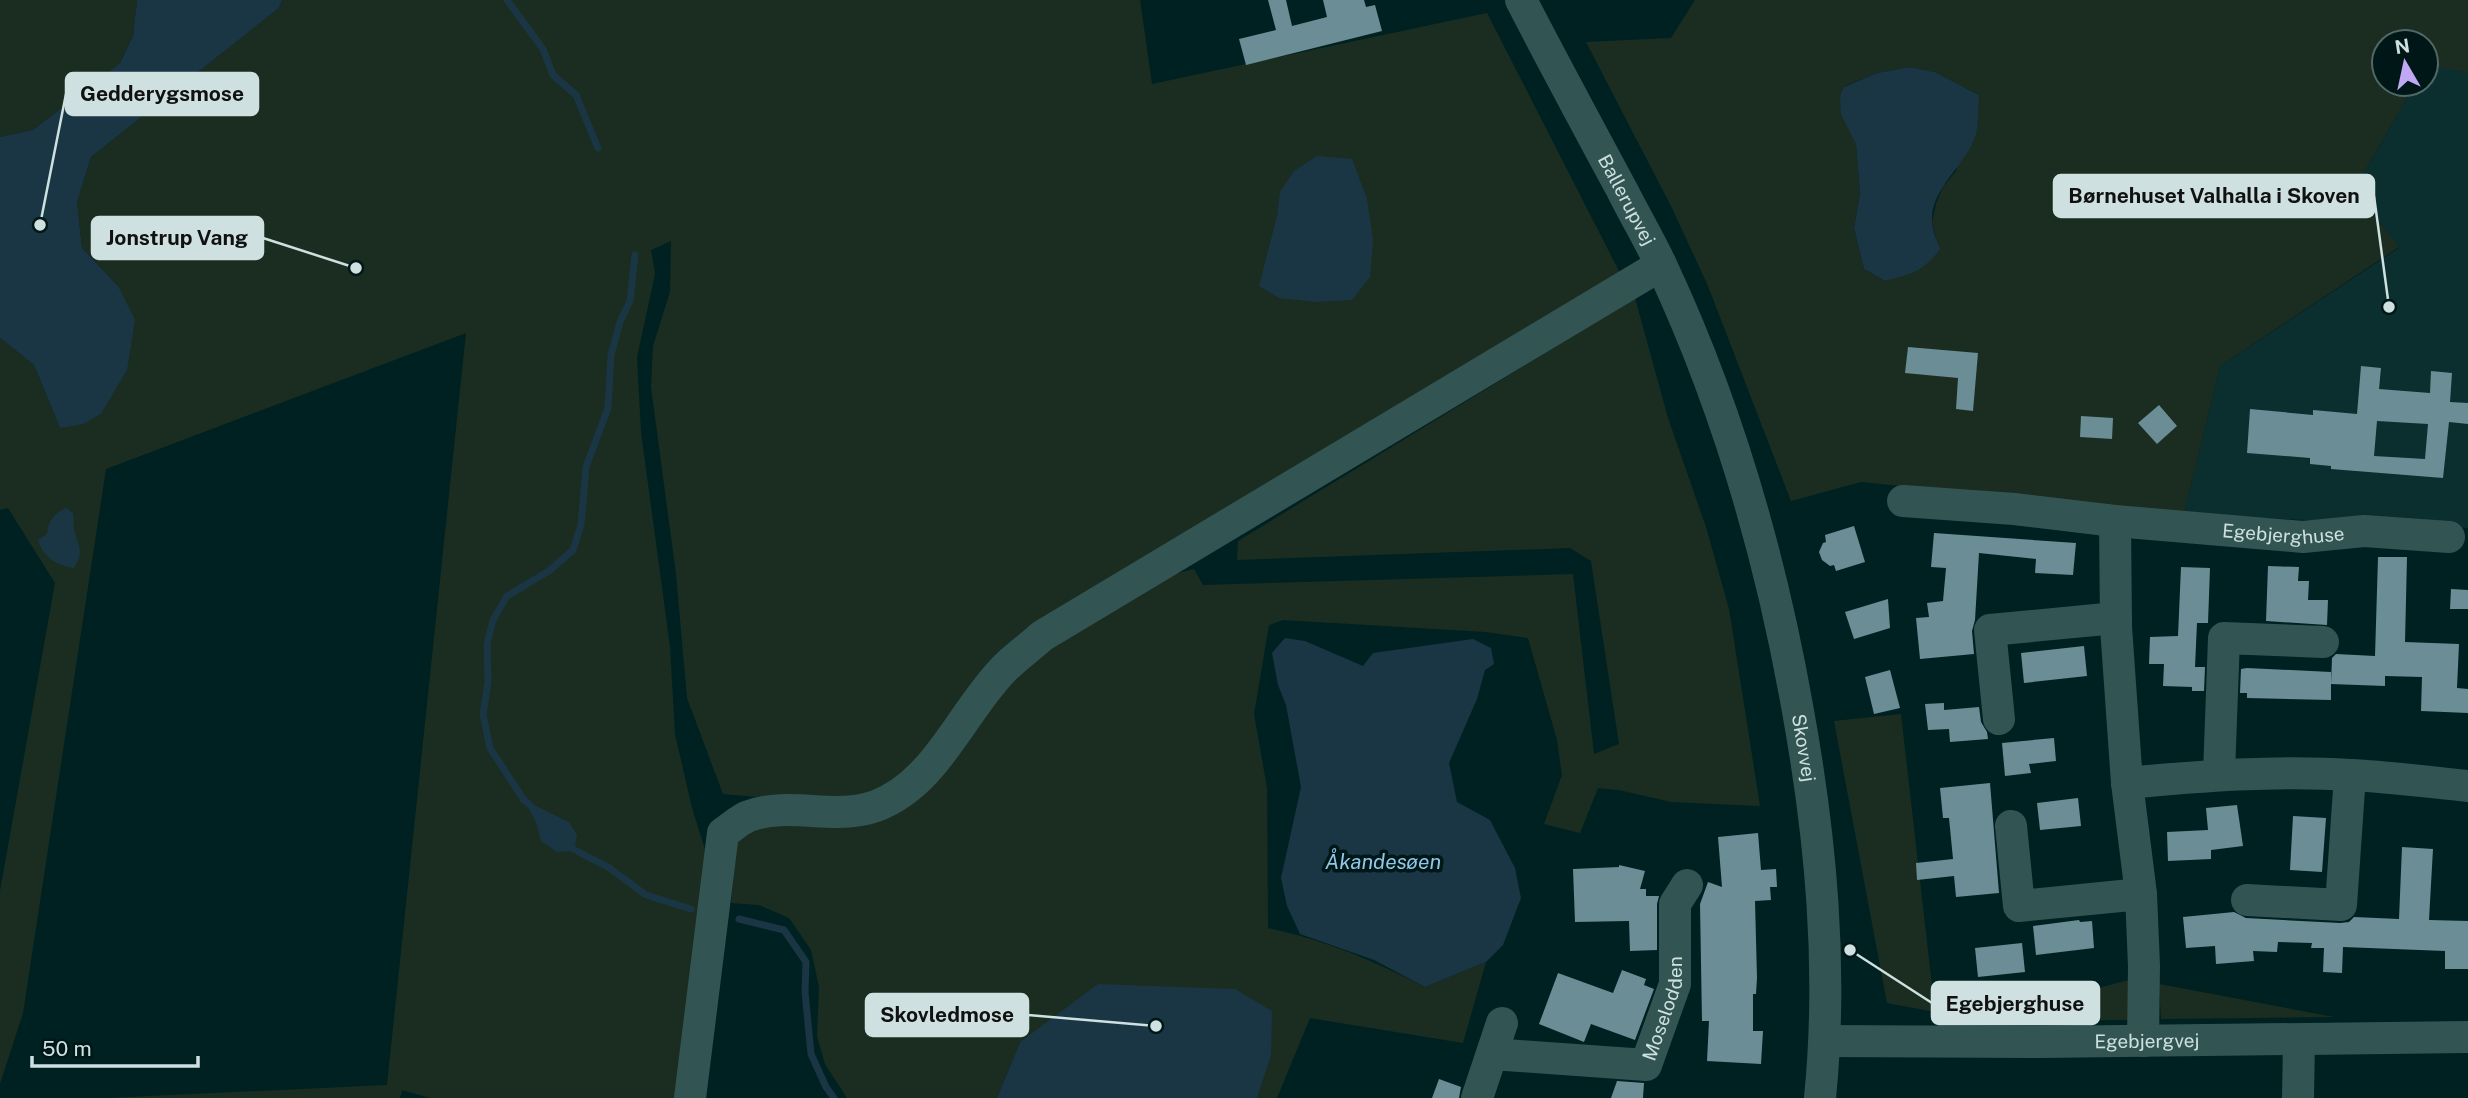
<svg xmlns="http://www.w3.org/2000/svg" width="2468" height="1098" font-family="'Public Sans',sans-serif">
  <rect width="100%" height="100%" fill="#002121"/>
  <path fill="#0b2e2e" d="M 2426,64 L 2468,73 L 2468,528 L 2184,514 L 2220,366 L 2399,248 L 2354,190 L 2415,84 L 2426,84 Z"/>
  <g fill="#1b2d20" fill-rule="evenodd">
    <path d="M 0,0 L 137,0 L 133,36 L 120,63 L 33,130 L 0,137 Z"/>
    <path d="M 282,0 L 1140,0 L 1152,84 L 1487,13 L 1623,279 L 1037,624 L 919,765 L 880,792 L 809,802 L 723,794 L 687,698 L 676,574 L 651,387 L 653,346 L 670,292 L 671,241 L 651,250 L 655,274 L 637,357 L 641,432 L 670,647 L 675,734 L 692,808 L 707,856 L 679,1098 L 430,1098 L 402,1090 L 400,1098 L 107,1098 L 387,1085 L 466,333 L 106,469 L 23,1013 L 0,1084 L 0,891 L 55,583 L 8,508 L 0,510 L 0,338 L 34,365 L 60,428 L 118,286 L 82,248 L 77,202 L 91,157 L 279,8 Z"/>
    <path d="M 1695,0 L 2468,0 L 2468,73 L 2426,65 L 2426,42 L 2384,42 L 2384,84 L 2415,84 L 2354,190 L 2399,247 L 2220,366 L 2184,514 L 1861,482 L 1791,501 L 1708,286 L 1672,208 L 1586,42 L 1671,38 ZM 1909,67 L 1935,72 L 1979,95 L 1956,171 L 1943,187 L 1936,204 L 1932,222 L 1939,249 L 1885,281 L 1864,269 L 1854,228 L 1860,194 L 1856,144 L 1840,96 L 1845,86 L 1877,73 Z"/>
    <path d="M 1635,298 L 1668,418 L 1706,527 L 1729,609 L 1760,806 L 1671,802 L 1619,790 L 1598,788 L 1580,833 L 1544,824 L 1562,775 L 1557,740 L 1528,638 L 1486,632 L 1283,620 L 1269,625 L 1254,714 L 1267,788 L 1268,928 C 1323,939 1375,961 1425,987 L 1486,962 L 1463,1043 L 1310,1018 L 1277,1098 L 1257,1098 L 1271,1055 L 1020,1042 L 997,1098 L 847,1098 L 825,1064 L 817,1036 L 819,987 L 811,950 L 789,918 L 759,905 L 731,903 L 737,842 L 755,826 L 850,820 L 995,690 L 1061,636 L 1166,576 L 1194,569 L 1203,585 L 1573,574 L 1594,754 L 1619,744 L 1591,561 L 1570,548 L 1237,560 L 1238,541 Z"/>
    <path d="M 1901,714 L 1935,1012 L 1887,1003 L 1834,721 Z"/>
    <path d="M 2133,979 L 2135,1020 L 1970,1021 Z"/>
    <path d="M 2159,984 L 2334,1017 L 2161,1019 Z"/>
  </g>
  <g fill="#1a3544">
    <path d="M 137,0 L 282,0 L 279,8 L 91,157 L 77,202 L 82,248 L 118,286 L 135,320 L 127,370 L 101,414 L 83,424 L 60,428 L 34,365 L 0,338 L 0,137 L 33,130 L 120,63 L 133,36 Z"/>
    <path d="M 1909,67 L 1935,72 L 1979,95 C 1978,107 1979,122 1976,134 C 1967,165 1930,188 1932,222 C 1933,231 1937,241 1940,249 C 1923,272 1911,274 1885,281 L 1864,269 L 1854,228 L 1860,194 L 1856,144 L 1841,114 L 1840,96 L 1844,87 L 1877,73 Z"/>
    <path d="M 1317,156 L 1352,159 L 1367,199 L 1373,240 L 1370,277 L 1352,300 L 1316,302 L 1279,298 L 1259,286 L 1277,216 L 1280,192 L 1294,171 Z"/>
    <path d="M 66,508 L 73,513 C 74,517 73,522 74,526 C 75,544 87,548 74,568 C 57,565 43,558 38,540 L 47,534 C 48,522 54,513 66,508 Z"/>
    <path d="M 1285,638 L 1305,641 L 1363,666 L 1373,653 L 1473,639 L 1491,648 L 1494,664 L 1485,670 L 1477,699 L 1449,763 L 1457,802 L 1490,820 L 1515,868 L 1521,898 L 1503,945 L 1486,962 L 1425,987 L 1374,960 L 1300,934 L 1287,906 L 1281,878 L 1301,787 L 1286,705 L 1278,685 L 1272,653 Z"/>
    <path d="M 524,800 L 569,822 L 577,835 L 574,851 L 557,852 L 541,841 L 536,822 Z"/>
    <path d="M 1098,984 L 1235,989 L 1272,1011 L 1271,1056 L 1257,1098 L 997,1098 L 1020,1042 Z"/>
  </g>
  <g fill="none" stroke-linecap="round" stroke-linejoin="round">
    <g stroke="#1a3544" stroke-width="7">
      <path d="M 507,0 L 543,49 L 553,75 L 576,95 L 598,148"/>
      <path d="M 530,805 L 524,800 L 490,748 L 483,714 L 488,682 L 487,644 L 493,620 L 507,596 L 549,571 L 573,550 L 581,525 L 586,467 L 608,408 L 611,355 L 620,322 L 630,301 L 635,255"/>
      <path d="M 569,847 L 608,867 L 646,895 L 691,909"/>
      <path d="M 739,919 L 784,930 L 806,962 L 805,992 L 811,1054 L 826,1087 L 834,1098"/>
    </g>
  </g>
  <g fill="#6b8d96" fill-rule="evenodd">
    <path d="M 1268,0 L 1286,0 L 1292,26 L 1327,17 L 1323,0 L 1364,0 L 1366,7 L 1375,5 L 1382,31 L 1246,65 L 1239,39 L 1276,30 Z"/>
    <path d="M 1908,347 L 1978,353 L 1973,411 L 1956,409 L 1958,378 L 1905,373 Z"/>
    <path d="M 2361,366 L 2381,368 L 2379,389 L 2430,393 L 2431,371 L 2452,373 L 2450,402 L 2468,403 L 2468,424 L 2449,422 L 2443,478 L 2331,469 L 2331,466 L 2310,464 L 2310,458 L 2247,453 L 2250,409 L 2313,415 L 2313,410 L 2357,414 ZM 2377,421 L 2428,424 L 2425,459 L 2374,456 Z"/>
    <path d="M 2159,405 L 2177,426 L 2157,444 L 2138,423 Z"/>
    <path d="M 2081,416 L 2113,418 L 2112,439 L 2080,437 Z"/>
    <path d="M 1854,526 L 1865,562 L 1836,571 L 1834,565 L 1830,566 L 1822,560 L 1819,552 L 1823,543 L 1826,542 L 1825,535 Z"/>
    <path d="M 1934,533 L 2076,543 L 2073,575 L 2035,573 L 2036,559 L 1979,553 L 1975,620 L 1972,631 L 1974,654 L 1920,659 L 1916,618 L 1929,617 L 1927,603 L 1943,601 L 1946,568 L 1931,567 Z"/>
    <path d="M 2378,557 L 2407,557 L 2405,642 L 2459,644 L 2457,688 L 2468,689 L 2468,713 L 2421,711 L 2422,677 L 2385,676 L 2385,686 L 2331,684 L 2332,658 L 2336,654 L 2375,656 Z"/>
    <path d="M 2268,566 L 2299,567 L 2298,581 L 2309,581 L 2308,600 L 2328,600 L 2327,625 L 2266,621 Z"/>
    <path d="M 2181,567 L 2210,568 L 2208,623 L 2197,623 L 2195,667 L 2205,667 L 2204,691 L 2192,691 L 2192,687 L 2163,686 L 2164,664 L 2149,664 L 2150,637 L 2178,636 Z"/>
    <path d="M 2451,589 L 2468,590 L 2468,609 L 2450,609 Z"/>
    <path d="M 1888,599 L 1890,628 L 1854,639 L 1845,612 Z"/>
    <path d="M 2084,646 L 2087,676 L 2024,683 L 2021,653 Z"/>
    <path d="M 2247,668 L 2331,672 L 2331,700 L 2247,698 L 2247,693 L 2240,693 L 2241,669 Z"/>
    <path d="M 1890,670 L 1900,708 L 1874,714 L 1865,677 Z"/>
    <path d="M 1944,703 L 1944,710 L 1979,707 L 1981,722 L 1987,732 L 1988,739 L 1950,742 L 1949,729 L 1928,730 L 1925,704 Z"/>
    <path d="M 2054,738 L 2056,761 L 2029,764 L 2031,773 L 2005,776 L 2002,743 Z"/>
    <path d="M 1990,783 L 1999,893 L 1956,897 L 1954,876 L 1917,880 L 1916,863 L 1953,859 L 1949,818 L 1943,818 L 1940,788 Z"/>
    <path d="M 2078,798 L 2081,826 L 2040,830 L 2037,803 Z"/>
    <path d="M 2237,805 L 2243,846 L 2211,850 L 2211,859 L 2168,861 L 2167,832 L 2208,830 L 2206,808 Z"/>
    <path d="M 2293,816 L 2326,818 L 2322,872 L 2290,870 Z"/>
    <path d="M 1758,833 L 1761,870 L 1776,869 L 1777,887 L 1770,887 L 1771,900 L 1755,901 L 1757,978 L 1756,994 L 1753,994 L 1753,1031 L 1763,1031 L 1761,1064 L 1707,1061 L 1709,1021 L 1702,1021 L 1700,904 L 1708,882 L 1722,887 L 1718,837 Z"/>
    <path d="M 2402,847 L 2433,849 L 2429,920 L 2468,921 L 2468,969 L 2445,969 L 2445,951 L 2343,947 L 2342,973 L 2323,972 L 2324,948 L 2311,948 L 2312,943 L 2278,942 L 2277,952 L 2253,951 L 2254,961 L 2216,964 L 2215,946 L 2186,948 L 2183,917 L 2234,912 L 2246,918 L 2340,923 L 2349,922 L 2354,917 L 2399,919 Z"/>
    <path d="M 1619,865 L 1645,871 L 1640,889 L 1646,889 L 1646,896 L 1659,896 L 1657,904 L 1657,950 L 1630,951 L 1629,921 L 1575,922 L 1573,869 L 1619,867 Z"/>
    <path d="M 2079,920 L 2080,922 L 2092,921 L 2094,948 L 2036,955 L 2033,926 Z"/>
    <path d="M 2022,943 L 2025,972 L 1978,977 L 1975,948 Z"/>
    <path d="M 1622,970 L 1646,979 L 1644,985 L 1654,989 L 1635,1040 L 1591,1024 L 1584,1042 L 1539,1024 L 1558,973 L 1613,993 Z"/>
    <path d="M 1439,1079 L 1461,1087 L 1459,1098 L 1432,1098 Z"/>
    <path d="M 1617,1081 L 1644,1083 L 1643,1098 L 1611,1098 Z"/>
  </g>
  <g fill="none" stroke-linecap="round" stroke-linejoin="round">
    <g stroke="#325453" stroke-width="32">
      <path id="s1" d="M 1521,0 C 1554,64 1588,127 1622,190 C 1635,216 1650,241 1662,267 C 1728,408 1771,558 1798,711 C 1821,839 1833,968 1820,1098"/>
      <path id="s2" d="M 1903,501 L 2014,509 L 2115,521 L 2303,537 L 2364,531 L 2449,537"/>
      <path d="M 2115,521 L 2116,627 L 2127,783 L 2141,894 L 2144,966 L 2143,1041"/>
      <path d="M 1999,719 L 1990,630 L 2116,618"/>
      <path d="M 2219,774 L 2224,638 L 2323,642"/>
      <path d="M 2127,783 C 2201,776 2276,770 2351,775 C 2390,777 2429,782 2468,786"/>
      <path d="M 2011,826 L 2019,906 L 2141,894"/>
      <path d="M 2247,900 L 2341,905 L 2350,775"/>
      <path id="s3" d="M 1825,1041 L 2040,1042 L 2468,1037"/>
      <path id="s4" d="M 1492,1054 L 1646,1065 L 1675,984 L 1675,904 L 1687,885"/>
      <path d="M 690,1098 L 723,833 C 731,828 740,819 749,816 C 790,801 835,821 876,806 C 936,783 960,715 1002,671 C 1014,658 1029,648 1042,636 L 1661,265"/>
      <path d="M 1477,1098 L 1502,1023"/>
      <path d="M 2298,1098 L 2299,1040"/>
    </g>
  </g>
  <g text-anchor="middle" stroke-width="7" stroke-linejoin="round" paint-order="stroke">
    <g font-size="19" fill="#cee0e0" stroke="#001717">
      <text dy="7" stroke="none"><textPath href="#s1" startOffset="226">Ballerupvej</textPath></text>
      <text dy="7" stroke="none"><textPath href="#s2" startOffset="382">Egebjerghuse</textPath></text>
      <text dy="7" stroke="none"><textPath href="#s1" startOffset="805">Skovvej</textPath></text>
      <text dy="7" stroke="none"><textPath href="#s4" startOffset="214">Moselodden</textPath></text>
      <text dy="7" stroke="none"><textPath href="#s3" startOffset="322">Egebjergvej</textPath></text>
    </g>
    <g font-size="21" font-style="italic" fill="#91c6e7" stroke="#001717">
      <text x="1383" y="869">Åkandesøen</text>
    </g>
  </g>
  <path fill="none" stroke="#cee0e0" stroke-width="2.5" d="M40 225L66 94M2389 307L2374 196M356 268L263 238M1850 950L1932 1003M1156 1026L1028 1015"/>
  <g fill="#cee0e0" stroke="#001717" stroke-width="2.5">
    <circle cx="40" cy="225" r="7"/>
    <circle cx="2389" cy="307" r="7"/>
    <circle cx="356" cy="268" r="7"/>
    <circle cx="1850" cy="950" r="7"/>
    <circle cx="1156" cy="1026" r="7"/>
  </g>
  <g fill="#cee0e0" stroke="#cee0e0" stroke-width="2.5">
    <rect x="66" y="73" width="192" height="42" rx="7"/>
    <rect x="2054" y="175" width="320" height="42" rx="7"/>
    <rect x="92" y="217" width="171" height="42" rx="7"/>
    <rect x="1932" y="982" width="167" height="42" rx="7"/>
    <rect x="866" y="994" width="162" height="42" rx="7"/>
  </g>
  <g font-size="21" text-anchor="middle" font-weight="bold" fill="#111">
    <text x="162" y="101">Gedderygsmose</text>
    <text x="2214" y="203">Børnehuset Valhalla i Skoven</text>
    <text x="177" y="245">Jonstrup Vang</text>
    <text x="2015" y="1011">Egebjerghuse</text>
    <text x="947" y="1022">Skovledmose</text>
  </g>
  <g transform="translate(2405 63) rotate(351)"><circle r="33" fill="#001717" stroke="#526767" stroke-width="2"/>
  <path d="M0-5L12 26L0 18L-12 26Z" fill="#c0a8f3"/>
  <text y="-10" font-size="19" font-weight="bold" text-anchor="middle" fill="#cee0e0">N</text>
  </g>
  <path d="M32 1056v10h166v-10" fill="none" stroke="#cee0e0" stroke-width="3.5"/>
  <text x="42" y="1056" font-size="21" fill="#cee0e0" stroke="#001717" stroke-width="5" paint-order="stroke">50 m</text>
</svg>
